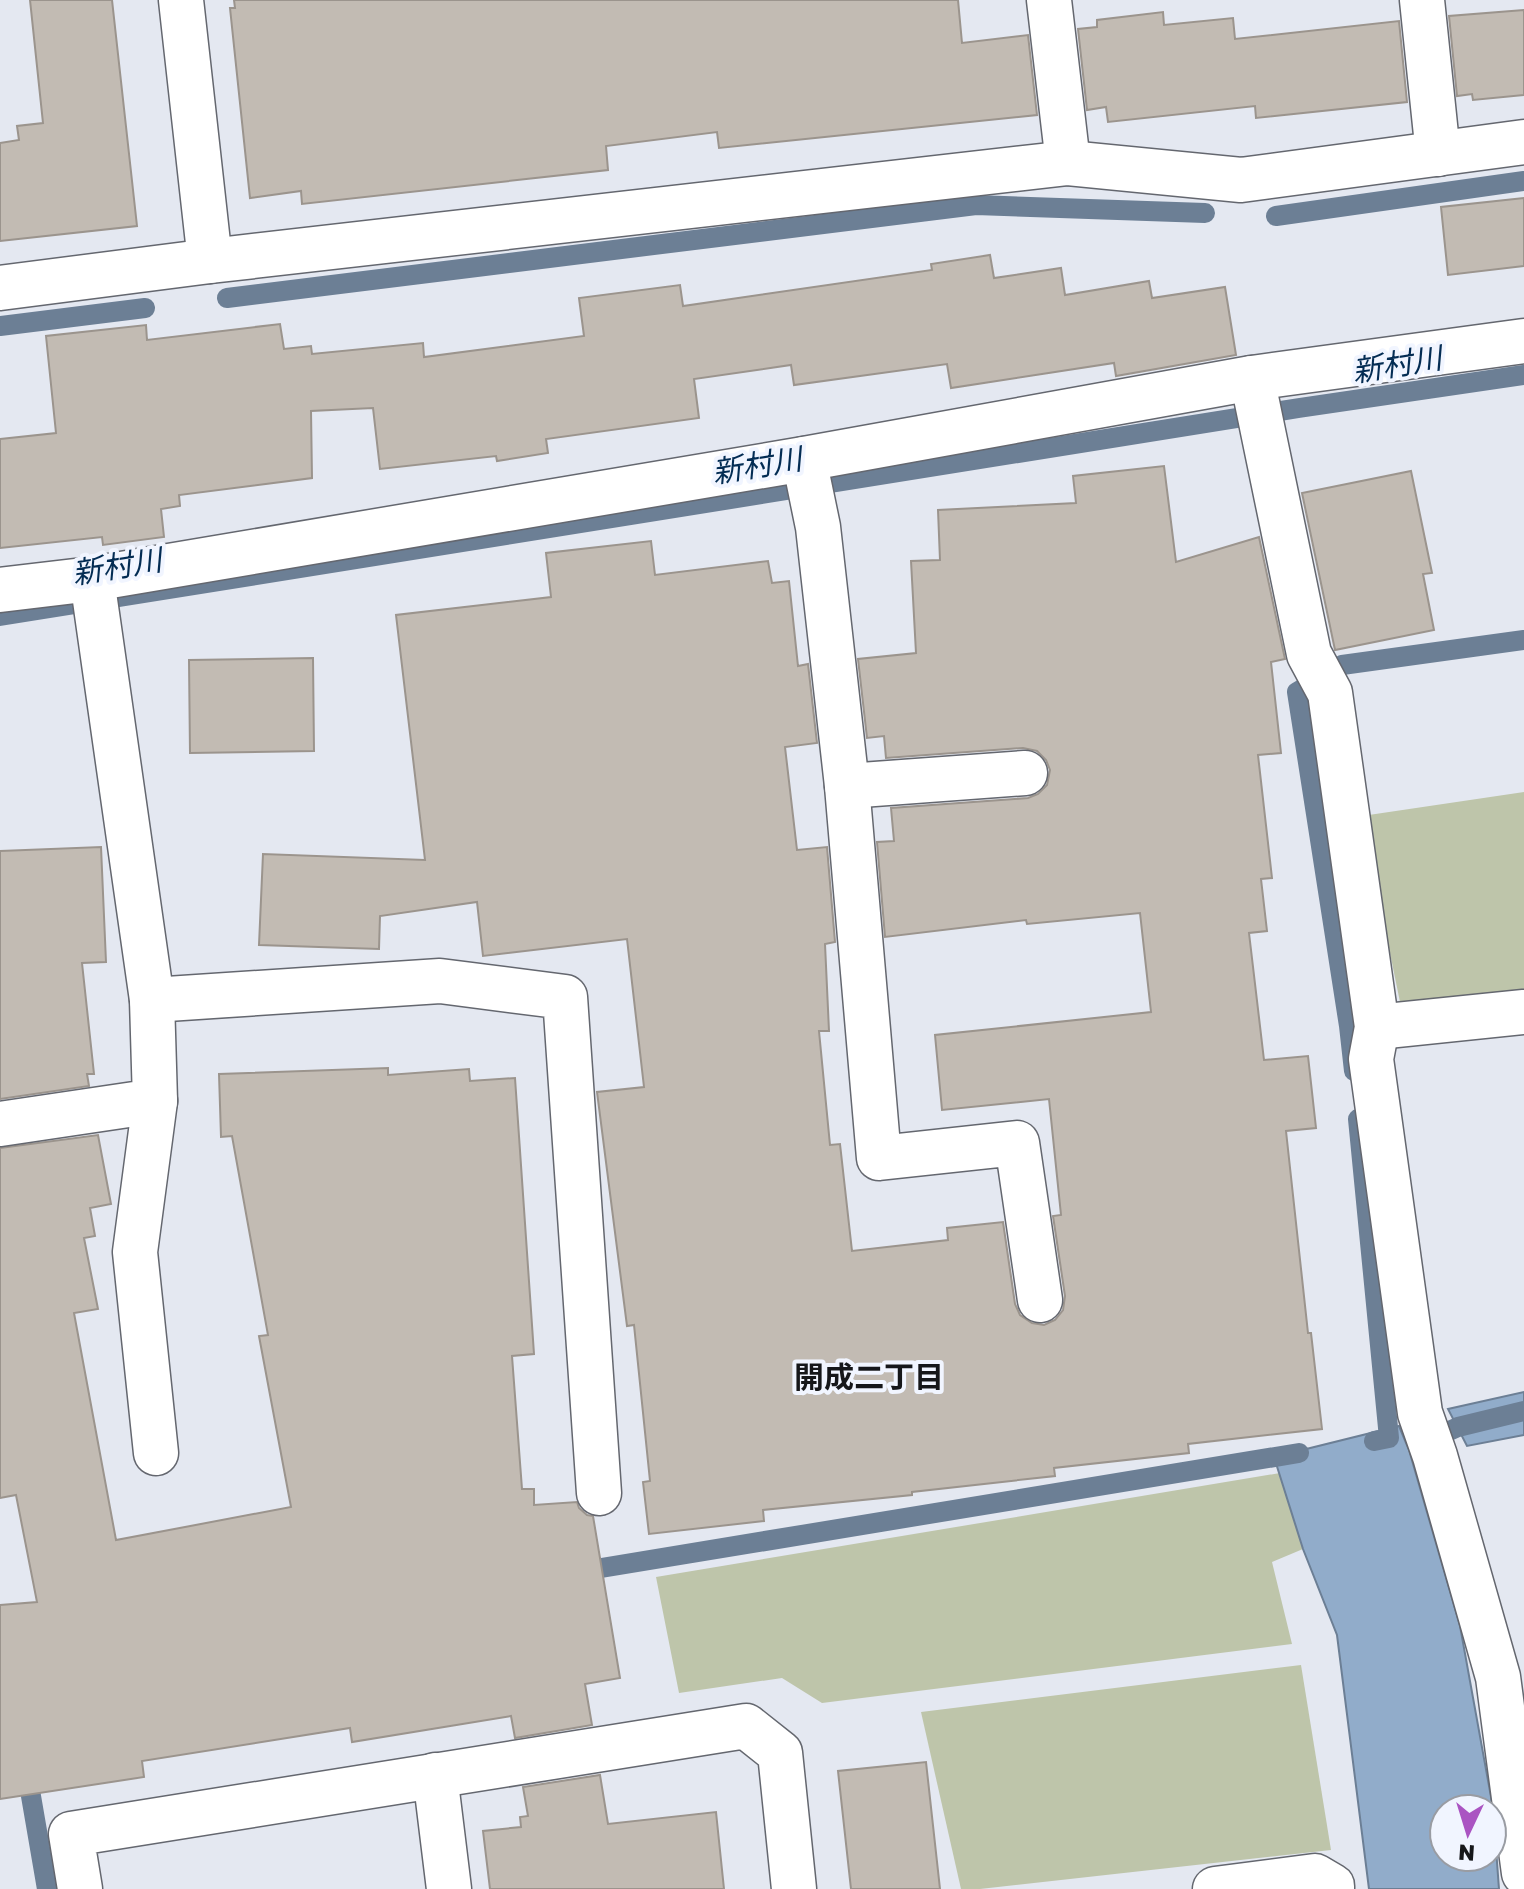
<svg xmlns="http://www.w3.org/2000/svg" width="1524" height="1889" font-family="'Golos Text','Noto Sans JP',sans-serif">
  <rect width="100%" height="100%" fill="#e4e8f1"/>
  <g fill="#bec5aa">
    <path d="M 1524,792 L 1524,991 L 1400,1002 L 1362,816 Z"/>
    <path d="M 1280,1473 L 1303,1549 L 1272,1562 L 1292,1644 L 822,1703 L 782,1678 L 679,1693 L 656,1577 Z"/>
    <path d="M 1301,1665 L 1331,1850 L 980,1889 L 961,1889 L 921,1712 Z"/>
  </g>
  <g fill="#91acca" stroke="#6c7f95" stroke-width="2" fill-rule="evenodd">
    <path d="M 1524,1392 L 1524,1435 L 1467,1446 L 1448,1409 Z"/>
    <path d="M 1399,1426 L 1409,1450 L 1460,1626 L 1493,1808 L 1499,1889 L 1369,1889 L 1337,1635 L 1303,1549 L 1274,1457 ZM 1492,1809 L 1492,1857 L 1444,1857 L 1444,1809 Z"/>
  </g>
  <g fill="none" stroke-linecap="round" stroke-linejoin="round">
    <g stroke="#6c7f95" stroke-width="20">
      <path d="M 1276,216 L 1524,181"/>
      <path d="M 227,298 L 976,205 L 1205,213"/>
      <path d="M 0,326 L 145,308"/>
      <path d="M 0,616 L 1299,408 L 1524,375"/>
      <path d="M 1354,1071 L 1349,1026 L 1297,692 L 1342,665 L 1524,640"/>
      <path d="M 1358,1119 L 1389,1438 L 1374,1441"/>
      <path d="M 1425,1442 L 1458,1427 L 1524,1411"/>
      <path d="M 577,1572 L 1299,1453"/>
      <path d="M 26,1767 L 47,1889"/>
    </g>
  </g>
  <g fill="#c2bbb3" stroke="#9b948d" stroke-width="2">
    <path d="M 30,0 L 112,0 L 137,226 L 0,241 L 0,143 L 19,140 L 17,126 L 43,123 Z"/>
    <path d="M 234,0 L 958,0 L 962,43 L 1028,35 L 1037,115 L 719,148 L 717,132 L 606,146 L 608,170 L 302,204 L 301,191 L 250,198 L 230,8 L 235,8 Z"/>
    <path d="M 1524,10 L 1524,95 L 1473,100 L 1472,94 L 1457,96 L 1449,16 Z"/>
    <path d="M 1163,12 L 1164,25 L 1233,18 L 1235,39 L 1399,21 L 1407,102 L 1256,118 L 1255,106 L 1108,122 L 1106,107 L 1087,110 L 1078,29 L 1097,27 L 1097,20 Z"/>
    <path d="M 1524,198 L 1524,266 L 1448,275 L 1441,207 Z"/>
    <path d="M 990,255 L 994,278 L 1061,268 L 1065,295 L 1149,281 L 1152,298 L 1225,287 L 1236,355 L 1116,376 L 1114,363 L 951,388 L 947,364 L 794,385 L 791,365 L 694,379 L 699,418 L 546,439 L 548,453 L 497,461 L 496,456 L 380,469 L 373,408 L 311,411 L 312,478 L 179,495 L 180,506 L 161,509 L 164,537 L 103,545 L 102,537 L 0,548 L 0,439 L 56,433 L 46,336 L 146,325 L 147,340 L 280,324 L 284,349 L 311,346 L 312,354 L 423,343 L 424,357 L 584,336 L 579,298 L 680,285 L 683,306 L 932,270 L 931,264 Z"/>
    <path d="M 1164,466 L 1176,562 L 1259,537 L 1285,659 L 1271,662 L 1281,753 L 1258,755 L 1272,878 L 1261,879 L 1267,931 L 1249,933 L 1264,1060 L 1308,1056 L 1316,1128 L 1286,1131 L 1308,1333 L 1311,1333 L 1322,1429 L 1188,1444 L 1189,1453 L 1054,1468 L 1055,1476 L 912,1492 L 912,1495 L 763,1510 L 764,1521 L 649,1534 L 643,1482 L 650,1481 L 634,1325 L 627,1326 L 597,1092 L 644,1087 L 627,939 L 483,956 L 477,902 L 380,916 L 379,949 L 259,945 L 263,854 L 425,860 L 396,615 L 551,597 L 546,553 L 651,541 L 655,575 L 768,561 L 772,583 L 789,581 L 798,666 L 808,664 L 817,743 L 785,747 L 797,850 L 827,847 L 835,942 L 825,944 L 829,1031 L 819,1031 L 830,1145 L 840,1144 L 852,1251 L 948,1240 L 947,1228 L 1003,1222 L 1015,1304 L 1020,1315 L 1032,1323 L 1044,1325 L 1055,1320 L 1063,1310 L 1065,1296 L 1053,1216 L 1061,1215 L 1049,1099 L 942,1110 L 935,1035 L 1151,1012 L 1140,913 L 1027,924 L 1026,920 L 885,937 L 877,842 L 894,841 L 891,808 L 1028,798 L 1038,794 L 1047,785 L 1050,770 L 1046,760 L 1037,751 L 1023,748 L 886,758 L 884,736 L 867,738 L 858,659 L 916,653 L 911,561 L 940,560 L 938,510 L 1076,503 L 1073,476 Z"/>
    <path d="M 1411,471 L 1432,573 L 1423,574 L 1434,630 L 1335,650 L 1302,493 Z"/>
    <path d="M 313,658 L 314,751 L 190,753 L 189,660 Z"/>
    <path d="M 101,847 L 106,962 L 82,963 L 94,1074 L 87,1074 L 89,1086 L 0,1099 L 0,851 Z"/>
    <path d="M 388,1068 L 388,1075 L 469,1069 L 470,1081 L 515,1078 L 534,1354 L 512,1356 L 522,1489 L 534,1489 L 534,1505 L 577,1502 L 579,1508 L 587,1515 L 593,1516 L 620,1678 L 585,1684 L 592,1725 L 515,1738 L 511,1716 L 352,1742 L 350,1728 L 142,1761 L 144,1777 L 0,1799 L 0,1605 L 37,1602 L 16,1495 L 0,1498 L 0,1148 L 98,1135 L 111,1204 L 90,1208 L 95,1236 L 84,1238 L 98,1309 L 74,1313 L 116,1540 L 291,1507 L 259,1336 L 268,1335 L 232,1136 L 221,1137 L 219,1074 Z"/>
    <path d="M 926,1762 L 940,1889 L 851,1889 L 838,1771 Z"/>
    <path d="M 600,1775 L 608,1824 L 716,1812 L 724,1889 L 490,1889 L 483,1831 L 521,1827 L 520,1817 L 528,1816 L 523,1787 Z"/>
  </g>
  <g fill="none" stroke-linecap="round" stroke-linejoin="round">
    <g stroke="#64676f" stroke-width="47">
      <g id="street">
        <path d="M 181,0 L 210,261"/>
        <path d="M 1049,0 L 1068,163"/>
        <path d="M 1422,0 L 1438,154"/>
        <path d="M 0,288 L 210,261 L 1068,163 L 1241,180 L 1524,142"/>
        <path d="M 1252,378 L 1309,654 L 1330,693 L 1377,1027 L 1371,1059 L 1420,1413 L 1435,1456 L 1498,1677 L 1524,1873"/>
        <path d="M 804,459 L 818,527 L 847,786 L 879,1158 L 1017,1143 L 1040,1300"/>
        <path d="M 0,590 L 92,579 L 804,459 L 1252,378 L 1524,341"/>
        <path d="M 847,786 L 1025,773"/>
        <path d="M 152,1000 L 440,981 L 565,997 L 599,1493"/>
        <path d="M 1377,1027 L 1524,1012"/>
        <path d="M 155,1101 L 135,1252 L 156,1453"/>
        <path d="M 0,1124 L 155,1101 L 152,1000 L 92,579"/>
        <path d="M 435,1775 L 449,1889"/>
        <path d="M 80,1889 L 71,1834 L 746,1726 L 780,1753 L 794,1889"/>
        <path d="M 1215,1889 L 1315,1876 L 1332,1886 L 1332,1889"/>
      </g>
    </g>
    <use href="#street" stroke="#fff" stroke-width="44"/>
  </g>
  <g text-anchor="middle" stroke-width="8" stroke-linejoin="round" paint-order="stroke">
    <g font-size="30" font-style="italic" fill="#032c53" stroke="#f1f5ff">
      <text transform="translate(1397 365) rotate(-9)" y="10">新村川</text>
      <text transform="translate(757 466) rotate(-9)" y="10">新村川</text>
      <text transform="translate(117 567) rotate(-9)" y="10">新村川</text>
    </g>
    <g font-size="30" font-weight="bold" fill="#16171a" stroke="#f1f5ff">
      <text x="869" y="1388">開成二丁目</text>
    </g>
  </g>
  <g transform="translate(1468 1833) rotate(184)"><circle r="38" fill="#f1f5ff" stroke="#999ca3" stroke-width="2"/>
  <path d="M0-6L14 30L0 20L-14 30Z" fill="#aa54c2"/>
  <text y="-12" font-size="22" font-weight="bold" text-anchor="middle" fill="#16171a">N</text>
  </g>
</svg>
